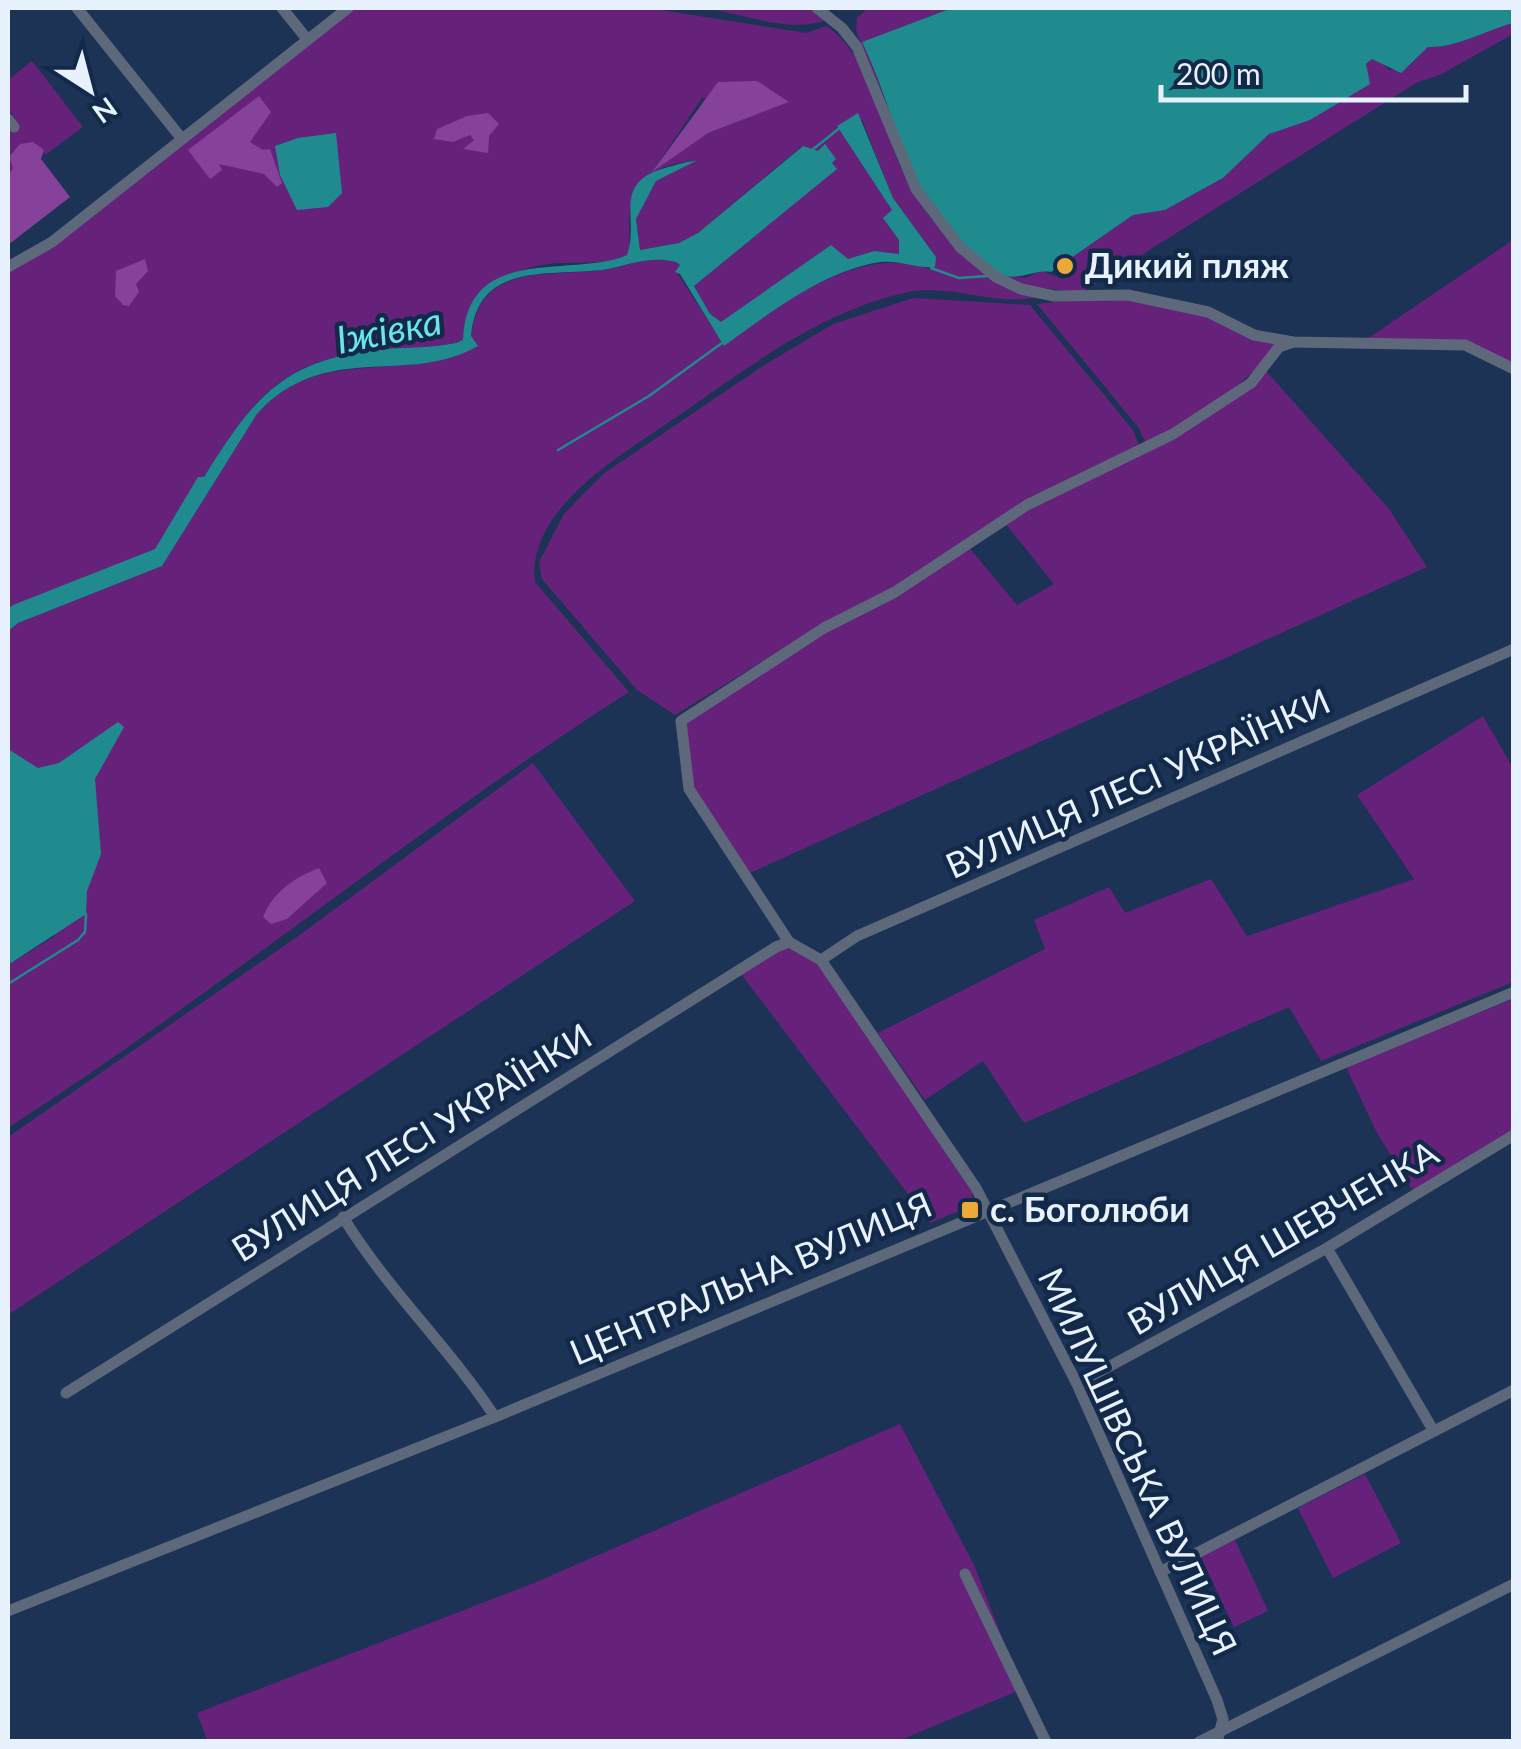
<svg xmlns="http://www.w3.org/2000/svg" width="1521" height="1749" font-family="Lato,sans-serif">
  <rect width="100%" height="100%" fill="#1c3356"/>
  <g fill="#66227a" fill-rule="evenodd">
    <path d="M 354,8 L 648,8 L 806,33 L 827,26 C 876,61 882,138 911,188 C 945,247 981,264 1038,297 C 995,307 951,283 909,292 C 821,310 748,368 675,418 C 635,446 594,469 562,507 C 544,527 531,557 535,582 L 629,692 C 416,828 220,991 8,1128 L 8,965 L 55,936 L 8,842 L 8,631 L 18,623 L 162,566 L 257,414 C 310,356 364,375 431,360 C 445,357 459,344 471,336 C 481,258 553,279 608,269 C 632,264 650,256 676,262 L 680,265 L 676,271 L 724,345 C 781,305 857,243 930,269 L 936,257 L 893,198 L 862,120 L 838,126 L 893,211 L 883,218 L 899,240 L 900,254 L 874,251 L 848,260 L 831,245 L 721,323 L 710,314 L 694,286 L 836,169 L 832,163 L 836,160 L 802,146 L 698,233 L 679,243 L 640,250 L 636,219 L 656,181 L 696,161 C 656,163 630,181 629,223 C 629,234 631,245 627,255 C 599,268 571,259 542,265 C 504,271 464,301 463,340 L 456,343 C 432,348 410,347 386,349 C 283,358 256,394 204,477 L 198,478 L 155,549 L 8,609 L 8,271 L 54,245 ZM 702,98 L 788,102 L 708,133 L 655,168 Z"/>
    <path d="M 703,8 L 810,8 L 824,21 C 783,33 744,13 703,8 Z"/>
    <path d="M 868,8 L 952,8 L 863,42 L 876,52 L 883,94 L 856,31 L 857,18 Z"/>
    <path d="M 1513,23 L 1513,34 L 1440,75 L 1418,82 L 1082,292 L 1023,286 L 998,274 L 1025,278 L 1042,271 L 1062,279 L 1069,274 L 1070,259 L 1133,215 L 1165,210 L 1223,178 L 1269,134 L 1310,120 L 1372,59 L 1377,57 L 1389,70 L 1408,67 L 1428,47 C 1456,48 1485,31 1513,23 Z"/>
    <path d="M 32,61 L 83,127 L 45,155 L 44,150 L 12,151 L 14,169 L 8,176 L 8,117 L 16,119 L 8,109 L 8,80 Z"/>
    <path d="M 1513,240 L 1513,364 L 1466,341 L 1367,339 Z"/>
    <path d="M 1102,296 L 1207,315 L 1277,344 C 1242,389 1198,419 1146,443 L 1138,427 L 1037,304 Z"/>
    <path d="M 913,298 L 1030,305 L 1133,430 L 1139,445 L 893,589 L 822,625 L 675,715 L 637,690 L 542,579 L 539,562 L 564,514 L 603,474 L 766,364 L 833,324 Z"/>
    <path d="M 1266,371 L 1389,509 L 1427,567 L 750,873 L 693,789 L 683,727 L 690,716 L 968,546 L 1017,605 L 1054,584 L 1005,523 L 1145,450 Z"/>
    <path d="M 1483,716 L 1513,768 L 1513,982 L 1321,1061 L 1289,1007 L 1024,1123 L 983,1061 L 925,1100 L 878,1033 L 1045,949 L 1034,920 L 1109,887 L 1125,913 L 1211,879 L 1247,936 L 1414,879 L 1357,795 Z"/>
    <path d="M 533,763 L 635,901 L 8,1315 L 8,1137 L 297,937 Z"/>
    <path d="M 783,948 L 800,951 L 820,965 L 972,1192 L 973,1205 L 930,1223 L 741,974 Z"/>
    <path d="M 1513,999 L 1513,1130 L 1413,1191 L 1377,1133 L 1346,1067 Z"/>
    <path d="M 900,1424 L 974,1565 L 1022,1689 L 896,1742 L 208,1742 L 197,1713 L 534,1583 Z"/>
    <path d="M 1365,1474 L 1401,1543 L 1333,1578 L 1298,1508 Z"/>
    <path d="M 1235,1540 L 1268,1611 L 1234,1627 L 1200,1556 Z"/>
  </g>
  <g fill="#86419a">
    <path d="M 757,81 L 789,102 L 708,133 L 652,172 L 718,82 Z"/>
    <path d="M 259,96 L 271,112 L 250,142 L 263,150 L 270,149 L 282,183 L 277,187 L 264,174 L 219,164 L 222,170 L 210,179 L 188,150 Z"/>
    <path d="M 488,113 L 499,124 L 489,136 L 488,153 L 463,149 L 474,140 L 470,135 L 453,142 L 434,139 L 437,129 L 467,116 Z"/>
    <path d="M 33,142 L 44,150 L 41,159 L 70,197 L 8,245 L 8,176 L 13,168 L 9,157 L 20,144 Z"/>
    <path d="M 145,259 L 148,271 L 136,284 L 139,292 L 129,306 L 123,305 L 115,296 L 116,271 Z"/>
    <path d="M 319,868 L 327,883 L 287,919 L 271,924 L 263,917 C 273,892 295,877 319,868 Z"/>
  </g>
  <g fill="#208b8e">
    <path d="M 952,8 L 1513,8 L 1513,23 C 1485,31 1456,48 1428,47 L 1401,73 L 1372,59 L 1366,64 L 1370,84 L 1310,120 L 1269,134 L 1223,178 L 1165,210 L 1133,215 L 1051,272 C 1033,269 1019,282 1000,274 C 991,271 983,261 976,255 C 903,194 900,121 862,42 Z"/>
    <path d="M 858,113 L 893,198 L 936,257 L 935,267 C 918,269 900,260 881,262 C 824,270 770,313 724,346 L 680,274 L 675,272 L 680,265 L 676,262 C 650,256 632,264 608,269 C 555,278 478,258 471,336 L 478,346 C 407,387 325,339 257,414 L 162,566 L 18,623 L 8,631 L 8,609 L 13,605 L 155,549 L 198,477 L 204,477 C 255,395 285,358 386,349 C 410,347 432,348 456,343 L 463,340 C 467,242 572,279 627,255 C 640,219 611,183 665,168 C 676,165 687,161 696,161 L 656,181 L 636,219 L 640,250 L 679,243 L 698,233 L 803,146 L 818,151 L 825,144 L 836,159 L 832,163 L 837,169 L 694,286 L 710,314 L 721,322 L 831,245 L 848,259 L 874,251 L 899,254 L 899,240 L 883,218 L 892,210 L 837,126 Z"/>
    <path d="M 336,133 L 342,193 L 328,207 L 297,210 L 280,175 L 275,146 L 298,138 Z"/>
    <path d="M 118,722 L 124,727 L 95,779 L 101,854 L 87,891 L 86,914 L 8,965 L 8,749 L 38,768 L 59,763 Z"/>
  </g>
  <g fill="none" stroke-linecap="round" stroke-linejoin="round">
    <g stroke="#208b8e" stroke-width="2.5">
      <path d="M 812,150 L 841,127"/>
      <path d="M 931,268 L 959,278 L 987,276"/>
      <path d="M 558,450 L 649,396 L 722,343"/>
      <path d="M 8,984 L 78,940 L 85,932 L 86,914"/>
    </g>
    <g stroke="#5d697a" stroke-width="11">
      <path d="M 77,8 L 182,139"/>
      <path d="M 282,8 L 307,39"/>
      <path d="M 817,8 L 842,28 L 857,47 L 916,189 L 960,247 L 996,277 L 1021,289 L 1054,296 L 1128,295 L 1208,312 L 1254,335 L 1293,342 L 1465,345 L 1514,369"/>
      <path d="M 8,119 L 14,127"/>
      <path d="M 8,267 L 52,242 L 348,8"/>
      <path d="M 789,942 L 689,789 L 681,721 L 824,628 L 895,592 L 1027,505 L 1173,434 L 1251,383 L 1279,347 L 1293,342"/>
      <path d="M 821,960 L 976,1188 L 1077,1384 L 1217,1700 L 1223,1719 L 1217,1742"/>
      <path d="M 343,1217 C 387,1289 449,1347 495,1417"/>
      <path d="M 1327,1248 L 1433,1430"/>
      <path d="M 1077,1384 L 1327,1248 L 1514,1135"/>
      <path d="M 66,1393 L 776,947 L 789,942 L 821,960 L 857,936 L 1514,649"/>
      <path d="M 1160,1572 L 1514,1390"/>
      <path d="M 965,1574 L 1046,1742"/>
      <path d="M 8,1611 L 495,1417 L 1514,992"/>
      <path d="M 1199,1742 L 1514,1584"/>
    </g>
  </g>
  <g fill="#e9aa38" stroke="#12294a" stroke-width="4">
    <circle cx="1065" cy="266" r="10"/>
    <rect x="960" y="1200" width="20" height="20" rx="5"/>
  </g>
  <g text-anchor="middle" stroke-width="9" stroke-linejoin="round" paint-order="stroke">
    <g font-size="35" font-weight="bold" fill="#e8f1fe" stroke="#12294a" text-anchor="start">
      <text x="1085" y="278">Дикий пляж</text>
      <text x="990" y="1222">с. Боголюби</text>
    </g>
    <g font-size="35" fill="#e8f1fe" stroke="#12294a">
      <text transform="translate(1138 784) rotate(-24)" y="12">ВУЛИЦЯ ЛЕСІ УКРАЇНКИ</text>
      <text transform="translate(412 1143) rotate(-32)" y="12">ВУЛИЦЯ ЛЕСІ УКРАЇНКИ</text>
      <text transform="translate(1283 1238) rotate(-30)" y="12">ВУЛИЦЯ ШЕВЧЕНКА</text>
      <text transform="translate(751 1279) rotate(-23)" y="12">ЦЕНТРАЛЬНА ВУЛИЦЯ</text>
      <text transform="translate(1137 1462) rotate(65)" y="12">МИЛУШІВСЬКА ВУЛИЦЯ</text>
    </g>
    <g font-size="38" font-style="italic" fill="#6be5e9" stroke="#12294a">
      <text transform="translate(389 331) rotate(-11)" y="13">Іжівка</text>
    </g>
  </g>
  <rect width="1521" height="1749" fill="none" stroke="#e8f1fe" stroke-width="20"/>
  <g transform="translate(90 90) rotate(144)" stroke="#12294a" stroke-width="8" paint-order="stroke">
  <path d="M0-8L18 38L0 25L-18 38Z" fill="#e8f1fe"/>
  <text y="-15" font-size="28" font-weight="bold" text-anchor="middle" fill="#e8f1fe">N</text>
  </g>
  <path d="M1161 85v15h305v-15" fill="none" stroke="#e8f1fe" stroke-width="5"/>
  <text x="1176" y="85" font-size="30" fill="#e8f1fe" stroke="#12294a" stroke-width="8" paint-order="stroke">200 m</text>
</svg>
